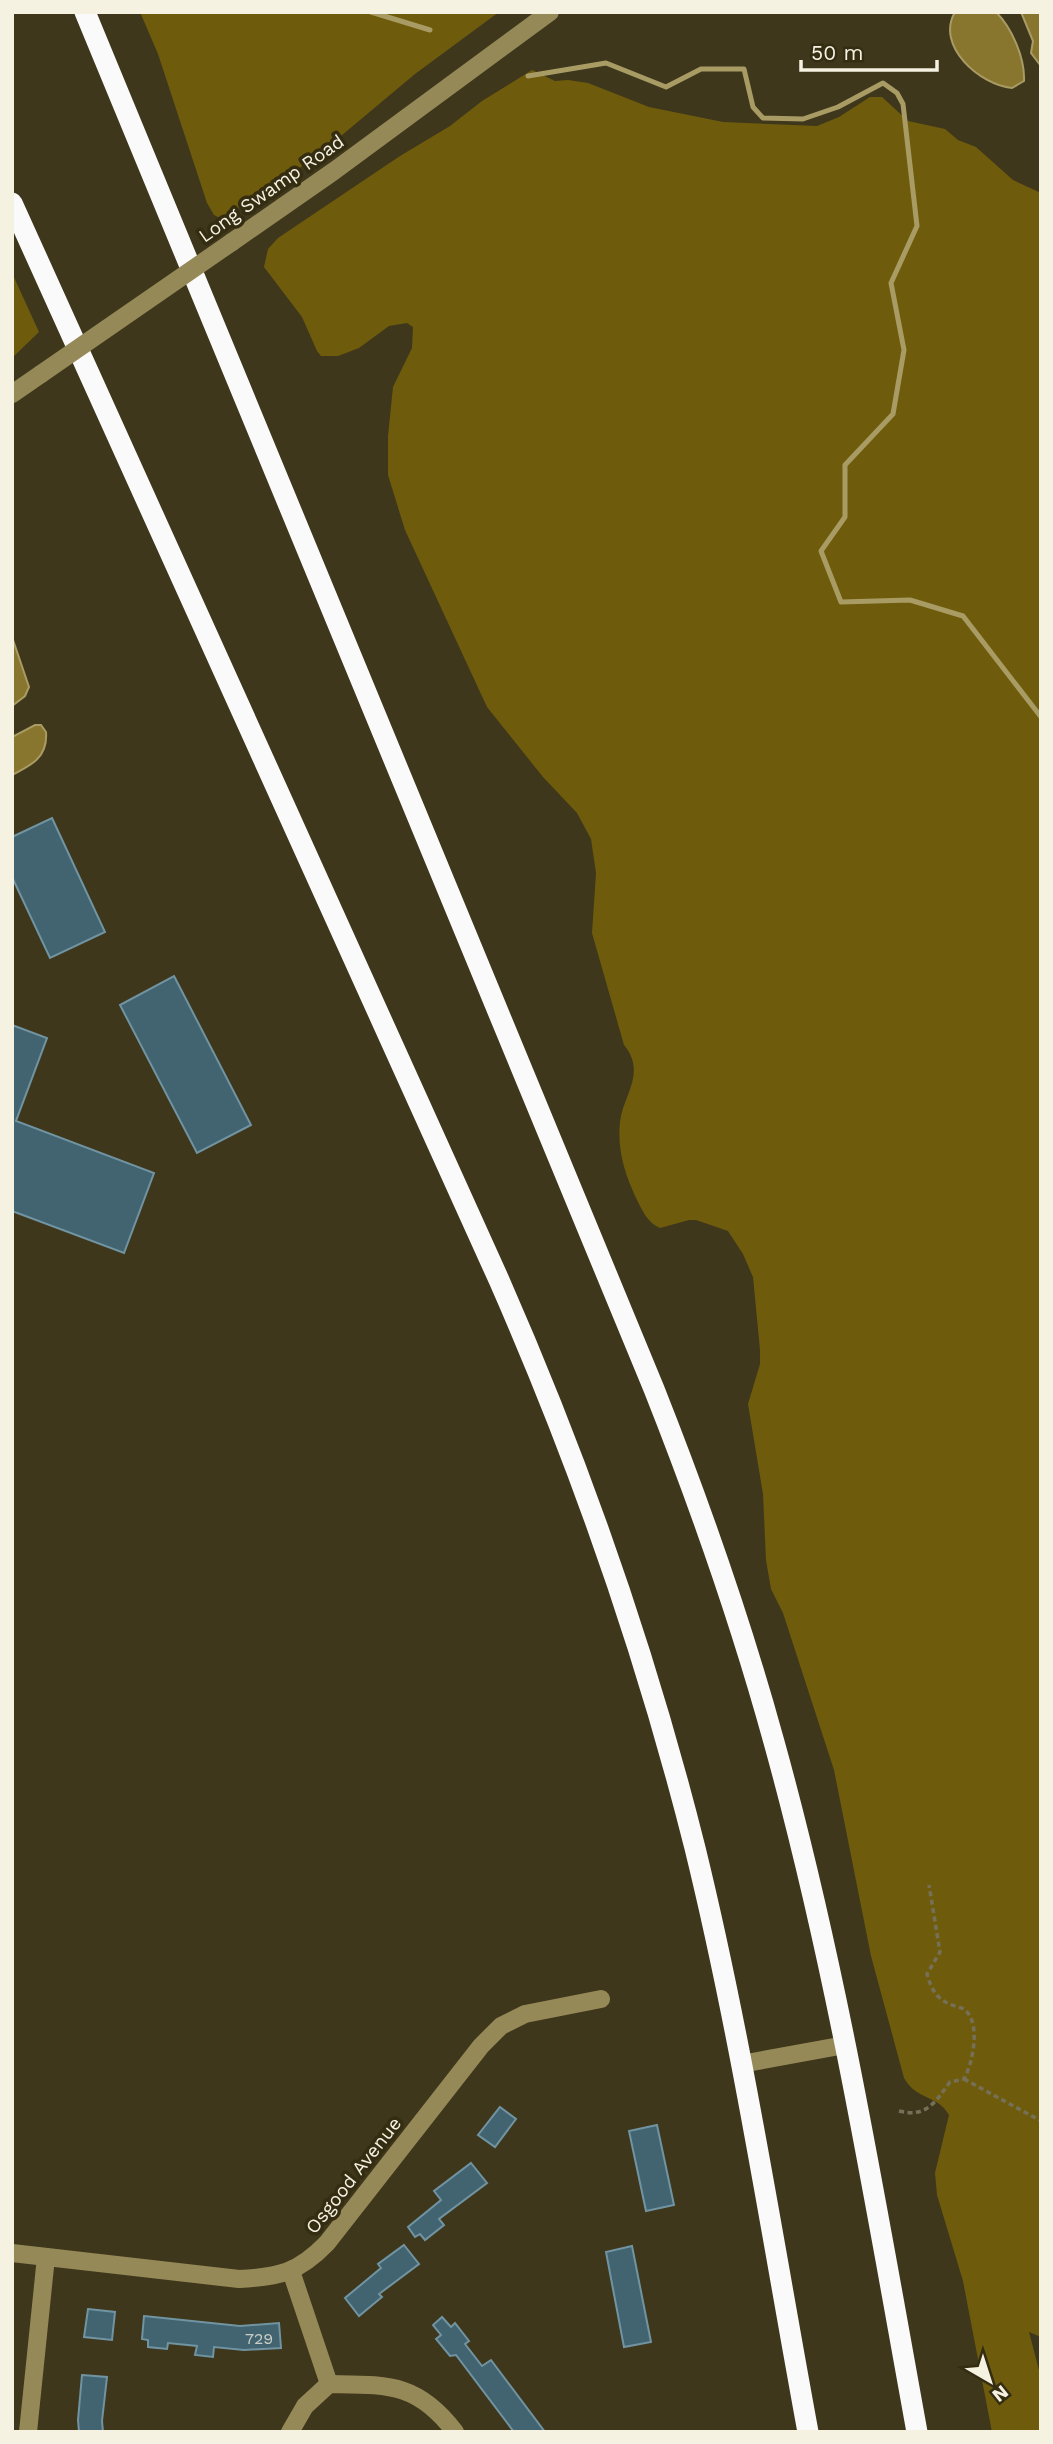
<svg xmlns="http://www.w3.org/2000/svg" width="1053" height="2444" font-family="'Work Sans',sans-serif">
  <rect width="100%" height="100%" fill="#3e371c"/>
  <g fill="#6e5c0c">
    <path d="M 140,12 L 499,12 L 415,74 L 317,156 L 244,206 L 220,218 L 214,215 L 207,203 L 158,54 Z"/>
    <path d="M 532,70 L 555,81 L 568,80 L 588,83 L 649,107 L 723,122 L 817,126 L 839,117 L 870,97 L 882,97 L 908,121 L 945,129 L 958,140 L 976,147 L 1013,180 L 1041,193 L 1041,2337 L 1029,2332 L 1041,2378 L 1041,2432 L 992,2432 L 963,2281 L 937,2195 L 935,2173 L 949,2115 C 937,2094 917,2101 904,2078 L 871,1956 L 834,1770 L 783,1613 L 771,1589 L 766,1560 L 763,1494 L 748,1404 L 760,1364 L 760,1350 L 753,1277 L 743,1254 L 728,1231 L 696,1220 L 689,1220 L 660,1228 C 648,1223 643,1212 637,1200 C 625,1175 617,1150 620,1122 C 623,1095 647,1073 624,1045 L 592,933 L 596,873 L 591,839 L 577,813 L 543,777 L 487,707 L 405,530 L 388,475 L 388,436 L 393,387 L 412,348 L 413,327 L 407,323 L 389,326 L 359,348 L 338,356 L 321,356 L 317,351 L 302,317 L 264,267 L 268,249 L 278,238 L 400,156 L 450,126 L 482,101 Z"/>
    <path d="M 12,273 L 39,332 L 12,358 Z"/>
  </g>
  <g fill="#88762e" stroke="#a99b64" stroke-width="2">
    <path d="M 955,12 L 996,12 C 1012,28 1025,58 1024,81 L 1012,88 C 980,85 935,46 955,12 Z"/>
    <path d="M 1021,12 L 1041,12 L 1041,66 L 1031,53 L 1033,41 Z"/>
    <path d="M 12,637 L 29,687 L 25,696 L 12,706 Z"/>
    <path d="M 35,725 L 41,725 L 46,732 C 48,757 32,765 12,775 L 12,737 Z"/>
  </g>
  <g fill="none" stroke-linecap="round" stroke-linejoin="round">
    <g stroke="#a99b64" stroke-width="5">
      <path d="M 371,12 L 430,30"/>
      <path d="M 528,76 L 606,63 L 666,87 L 701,69 L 744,69 L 753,107 L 763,118 L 803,119 L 838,107 L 883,83 L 897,93 L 903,104 L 917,226 L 891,283 L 904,350 L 893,414 L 845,465 L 845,517 L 821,551 L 841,602 L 910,600 L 963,616 L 1041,717"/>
    </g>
  </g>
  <g fill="#426370" stroke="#7194a2" stroke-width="2">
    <path d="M 52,818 L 105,932 L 50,958 L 12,877 L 12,837 Z"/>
    <path d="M 174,976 L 251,1125 L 197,1153 L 120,1005 Z"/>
    <path d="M 12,1025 L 47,1038 L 16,1121 L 154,1173 L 124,1253 L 12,1211 Z"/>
    <path d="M 500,2107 L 516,2119 L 495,2147 L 478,2135 Z"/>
    <path d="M 657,2125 L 674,2205 L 646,2211 L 629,2131 Z"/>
    <path d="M 471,2163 L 487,2183 L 439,2219 L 444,2225 L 425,2240 L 420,2234 L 415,2237 L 408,2227 L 441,2200 L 434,2191 Z"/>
    <path d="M 404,2245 L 419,2264 L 379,2294 L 382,2297 L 359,2316 L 345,2298 L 381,2268 L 378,2264 Z"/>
    <path d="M 632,2246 L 651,2342 L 624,2347 L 606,2252 Z"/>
    <path d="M 88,2309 L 115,2312 L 112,2340 L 84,2337 Z"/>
    <path d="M 144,2316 L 240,2326 L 279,2323 L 281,2348 L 244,2350 L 214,2347 L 213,2357 L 195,2355 L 197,2346 L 168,2343 L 167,2349 L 148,2347 L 148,2340 L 142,2339 Z"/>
    <path d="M 442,2317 L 451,2327 L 455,2323 L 469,2341 L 465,2344 L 482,2366 L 491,2360 L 545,2432 L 514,2432 L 456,2355 L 450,2356 L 436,2339 L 441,2335 L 433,2325 Z"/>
    <path d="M 82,2375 L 107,2377 L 102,2421 L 103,2432 L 79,2432 L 78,2420 Z"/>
  </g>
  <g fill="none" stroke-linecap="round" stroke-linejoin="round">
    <g stroke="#767059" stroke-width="3.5" stroke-dasharray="5 3.5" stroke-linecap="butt">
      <path d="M 964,2079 L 1041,2121"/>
      <path d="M 899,2111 C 927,2118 935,2102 950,2082 L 964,2079 C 973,2063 981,2023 965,2010 C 961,2007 954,2006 949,2004 C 935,1997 931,1988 927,1974 L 940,1952 L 929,1885"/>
    </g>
    <g stroke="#968958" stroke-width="18">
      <path d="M 232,242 L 334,171 L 550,12"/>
      <path d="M 12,394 L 41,374"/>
      <path d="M 741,2064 L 845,2045"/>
      <path d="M 12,2253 L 239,2279 C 279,2277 298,2273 327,2243 L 481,2046 L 501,2026 L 525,2014 L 601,1999"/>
      <path d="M 291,2271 L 329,2384"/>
      <path d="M 28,2432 L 46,2257"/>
      <path d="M 290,2432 L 305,2406 L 329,2384 C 387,2385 417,2382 455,2432"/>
    </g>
    <g stroke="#fafafa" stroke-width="21">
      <path d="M 85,12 L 654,1389 C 700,1505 741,1622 774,1742 C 837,1969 875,2201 917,2432"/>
      <path d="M 12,203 L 499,1280 C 580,1464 646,1653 695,1848 C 742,2040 772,2237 808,2432"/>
    </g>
    <path stroke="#968958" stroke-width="18" d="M 41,374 L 232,242"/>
  </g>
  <g text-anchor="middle" stroke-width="7" stroke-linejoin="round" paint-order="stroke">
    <g font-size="16" fill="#c9cec6">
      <text x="259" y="2344">729</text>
    </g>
    <g font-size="19" fill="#f6f2e2" stroke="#342d12">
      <text transform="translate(271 188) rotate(-35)" y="7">Long Swamp Road</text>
      <text transform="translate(353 2175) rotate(-52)" y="7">Osgood Avenue</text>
    </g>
  </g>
  <rect width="1053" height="2444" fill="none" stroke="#f6f2e2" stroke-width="28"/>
  <g transform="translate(990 2381) rotate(141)" stroke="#342d12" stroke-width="5" paint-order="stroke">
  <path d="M0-5L12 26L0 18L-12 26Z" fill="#f6f2e2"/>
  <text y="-10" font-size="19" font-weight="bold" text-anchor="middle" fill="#f6f2e2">N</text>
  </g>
  <path d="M801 60v10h136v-10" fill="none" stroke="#f6f2e2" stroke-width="3.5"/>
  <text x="811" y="60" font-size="21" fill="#f6f2e2" stroke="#342d12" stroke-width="5" paint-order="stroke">50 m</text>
</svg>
